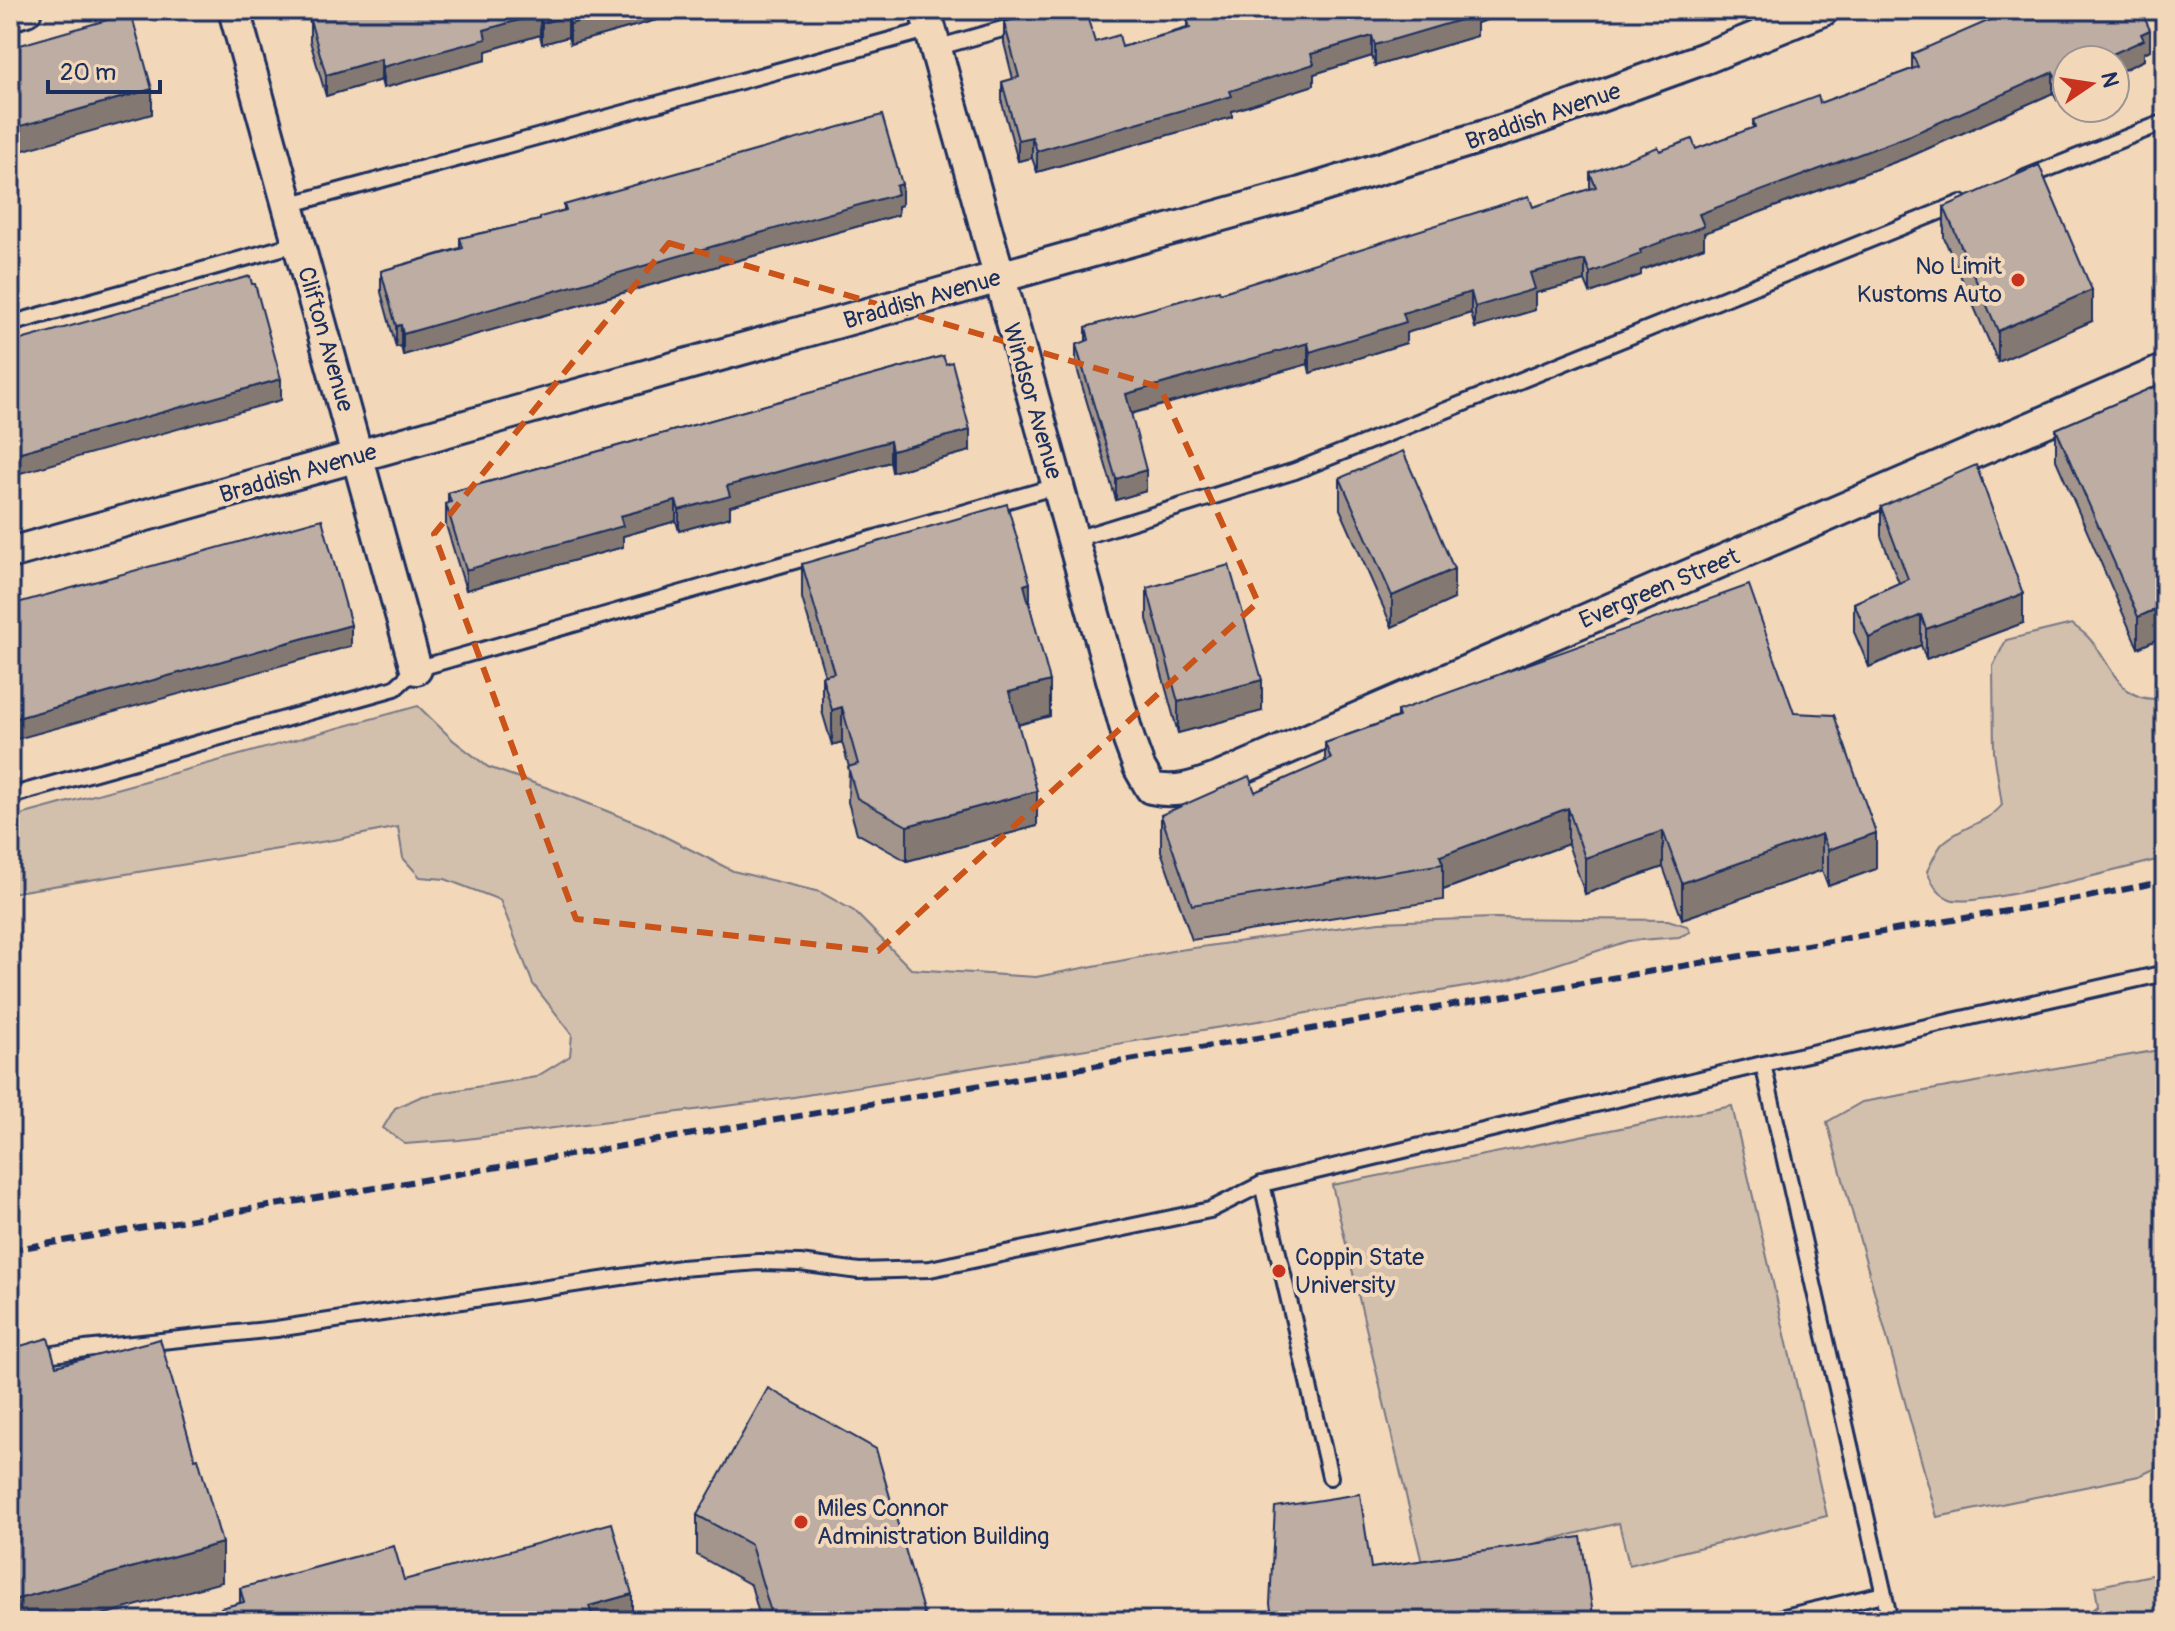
<svg xmlns="http://www.w3.org/2000/svg" width="2175" height="1631" font-family="Pangolin,sans-serif">
  <rect width="100%" height="100%" fill="#f2d7b9"/>
  <filter id="ink" filterUnits="userSpaceOnUse"><feTurbulence type="fractalNoise" baseFrequency=".0125" numOctaves="2"/><feDisplacementMap in="SourceGraphic" scale="16" xChannelSelector="R" yChannelSelector="G"/><feConvolveMatrix kernelMatrix="1 2 1 2 8 2 1 2 1" color-interpolation-filters="sRGB"/></filter>
  <g filter="url(#ink)">
    <g fill="#d2bfac" stroke="#767785" stroke-width="2">
      <path d="M 2072,624 C 2077,628 2083,632 2087,636 C 2113,662 2117,706 2165,698 L 2165,858 C 2131,866 1974,909 1950,899 C 1937,894 1932,883 1927,871 C 1932,863 1936,850 1943,843 C 1960,827 1988,823 2002,805 L 1994,752 L 1993,666 L 2006,640 Z"/>
      <path d="M 418,706 L 453,740 L 488,767 L 562,793 L 644,826 L 733,871 L 820,892 L 854,911 L 911,969 L 1036,977 L 1172,951 L 1379,922 L 1493,918 L 1668,920 L 1687,926 L 1690,932 L 1679,937 L 1628,941 L 1508,980 L 788,1098 L 459,1140 L 405,1144 L 383,1128 L 395,1108 L 422,1096 L 536,1077 L 570,1056 L 572,1034 L 533,984 L 500,900 L 445,879 L 420,877 L 403,858 L 398,827 L 339,839 L 10,893 L 10,818 Z"/>
      <path d="M 2165,1049 L 2165,1464 L 2139,1476 L 1937,1517 L 1827,1122 L 1862,1102 Z"/>
      <path d="M 1732,1106 L 1827,1516 L 1629,1565 L 1619,1523 L 1424,1571 L 1332,1185 Z"/>
      <path d="M 2165,1572 L 2165,1621 L 2079,1621 L 2098,1605 L 2095,1587 Z"/>
    </g>
    <g fill="none" stroke-linecap="round" stroke-linejoin="round">
      <g stroke="#1b2f5e" stroke-width="20">
        <g id="service">
          <path d="M 2164,10 L 2165,11"/>
          <path d="M 936,48 L 1020,24"/>
          <path d="M 2025,178 L 2165,122"/>
          <path d="M 288,205 L 931,29"/>
          <path d="M 10,324 L 299,243"/>
          <path d="M 1072,540 L 1295,471 L 1961,203"/>
          <path d="M 10,796 L 395,688 L 416,669 L 1057,486"/>
          <path d="M 1763,1064 L 1890,1621"/>
          <path d="M 1262,1184 L 1330,1477"/>
          <path d="M 10,1361 L 85,1349 L 276,1329 L 681,1268 L 759,1262 L 800,1263 L 859,1271 L 930,1269 L 1210,1210 L 1262,1184 L 1763,1064 L 2165,973"/>
          <path d="M 1767,1621 L 1884,1594"/>
        </g>
      </g>
      <g stroke="#1b2f5e" stroke-width="36">
        <g id="minor">
          <path d="M 234,10 L 416,669"/>
          <path d="M 925,10 L 1129,740 L 1139,767 L 1151,788 C 1176,794 1195,787 1219,778 L 2165,370"/>
          <path d="M 10,15 L 26,10"/>
          <path d="M 10,553 L 1301,193 L 1523,124 L 1705,58 L 1823,10"/>
        </g>
      </g>
      <use href="#service" stroke="#f2d7b9" stroke-width="14"/>
      <use href="#minor" stroke="#f2d7b9" stroke-width="30"/>
      <path stroke="#1b2f5e" stroke-width="6" stroke-dasharray="12 6" stroke-linecap="butt" d="M 10,1250 L 2083,898 L 2165,881"/>
    </g>
    <g fill="#a3958c" stroke="#1b2f5e" stroke-width="2">
      <path d="M 314,10 L 692,10 L 570,44 L 568,37 L 542,44 L 540,35 L 486,51 L 486,60 L 383,88 L 381,80 L 326,96 L 310,41 L 310,20 L 314,19 Z"/>
      <path d="M 1215,10 L 1515,10 L 1477,23 L 1477,36 L 1375,66 L 1372,56 L 1314,74 L 1314,85 L 1232,111 L 1232,117 L 1037,172 L 1032,158 L 1018,161 L 1002,103 L 1002,82 L 1013,79 L 1004,43 L 1004,22 L 1095,42 L 1122,47 L 1187,28 L 1187,18 Z"/>
      <path d="M 2150,50 L 2144,53 L 2144,60 L 2057,100 L 2053,93 L 1911,156 L 1704,233 L 1704,247 L 1641,270 L 1641,275 L 1590,293 L 1585,281 L 1535,293 L 1535,310 L 1475,328 L 1471,313 L 1406,333 L 1406,343 L 1310,373 L 1308,364 L 1131,414 L 1146,491 L 1116,500 L 1076,365 L 1076,345 L 1086,342 L 1086,327 L 1220,293 L 1533,207 L 1590,189 L 1590,173 L 1660,151 L 1696,149 L 1753,128 L 1753,120 L 1820,103 L 1912,69 L 1912,54 Z"/>
      <path d="M 564,205 L 902,205 L 898,206 L 898,215 L 403,355 L 401,346 L 396,347 L 381,292 L 381,271 L 460,248 L 460,238 L 540,220 L 564,210 Z"/>
      <path d="M 1944,207 L 2092,321 L 1998,362 L 1944,238 Z"/>
      <path d="M 943,356 L 970,451 L 892,472 L 890,462 L 809,484 L 730,506 L 730,517 L 679,531 L 676,521 L 623,536 L 623,547 L 466,590 L 446,525 L 446,504 L 448,503 L 448,493 Z"/>
      <path d="M 2165,382 L 2165,636 L 2138,648 L 2056,460 L 2056,429 Z"/>
      <path d="M 1340,478 L 1454,599 L 1392,627 L 1340,509 Z"/>
      <path d="M 1881,507 L 2023,623 L 1926,659 L 1921,645 L 1869,667 L 1854,632 L 1854,603 L 1899,583 L 1881,536 Z"/>
      <path d="M 802,564 L 1030,607 L 1050,716 L 1018,725 L 1037,826 L 907,861 L 857,833 L 848,802 L 849,767 L 842,742 L 832,745 L 822,711 L 822,676 L 825,676 L 802,598 Z"/>
      <path d="M 1147,588 L 1262,711 L 1178,733 L 1147,619 Z"/>
      <path d="M 1397,711 L 1794,713 L 1876,869 L 1828,886 L 1822,870 L 1682,919 L 1663,867 L 1585,894 L 1568,844 L 1443,890 L 1443,900 L 1192,940 L 1161,851 L 1161,815 L 1255,792 L 1325,762 L 1325,743 L 1397,717 Z"/>
      <path d="M 697,1515 L 926,1621 L 761,1621 L 751,1585 L 697,1555 Z"/>
      <path d="M 404,1580 L 632,1621 L 221,1621 L 221,1608 L 240,1603 L 240,1588 Z"/>
    </g>
    <g fill="#847972" stroke="#1b2f5e" stroke-width="2">
      <path d="M 618,10 L 692,10 L 570,44 L 570,24 Z"/>
      <path d="M 1474,10 L 1515,10 L 1477,23 L 1477,36 L 1375,66 L 1375,45 Z"/>
      <path d="M 1544,10 L 1557,10 L 1544,15 Z"/>
      <path d="M 540,14 L 540,35 L 486,51 L 486,60 L 383,88 L 383,67 L 484,30 Z"/>
      <path d="M 568,16 L 568,37 L 542,44 L 542,23 Z"/>
      <path d="M 2150,30 L 2150,50 L 2144,53 L 2144,60 L 2115,74 L 2115,60 L 2099,60 L 2141,34 Z"/>
      <path d="M 1372,36 L 1372,56 L 1314,74 L 1314,85 L 1232,111 L 1232,117 L 1037,172 L 1037,151 L 1311,54 Z"/>
      <path d="M 381,59 L 381,80 L 326,96 L 326,75 Z"/>
      <path d="M 2053,72 L 2053,93 L 1911,156 L 1704,233 L 1704,247 L 1641,270 L 1641,275 L 1590,293 L 1590,273 L 1640,250 L 1699,214 Z"/>
      <path d="M 2067,75 L 2067,96 L 2057,100 L 2057,79 Z"/>
      <path d="M 152,89 L 152,114 L 10,154 L 10,129 Z"/>
      <path d="M 1032,137 L 1032,158 L 1018,161 L 1018,140 Z"/>
      <path d="M 902,184 L 902,205 L 898,206 L 898,215 L 403,355 L 403,334 Z"/>
      <path d="M 1585,260 L 1585,281 L 1535,293 L 1535,310 L 1475,328 L 1475,307 L 1530,273 Z"/>
      <path d="M 2092,290 L 2092,321 L 1998,362 L 1998,331 Z"/>
      <path d="M 1471,292 L 1471,313 L 1406,333 L 1406,343 L 1310,373 L 1310,352 L 1403,313 Z"/>
      <path d="M 401,325 L 401,346 L 396,347 L 396,326 Z"/>
      <path d="M 1308,343 L 1308,364 L 1126,415 L 1126,394 Z"/>
      <path d="M 281,379 L 281,400 L 10,476 L 10,455 Z"/>
      <path d="M 970,430 L 970,451 L 892,472 L 892,451 Z"/>
      <path d="M 890,441 L 890,462 L 730,506 L 730,517 L 679,531 L 679,510 L 727,486 Z"/>
      <path d="M 1146,470 L 1146,491 L 1116,500 L 1116,479 Z"/>
      <path d="M 676,501 L 676,521 L 623,536 L 623,547 L 466,590 L 466,570 L 620,516 Z"/>
      <path d="M 1454,569 L 1454,599 L 1392,627 L 1392,596 Z"/>
      <path d="M 1030,583 L 1030,618 L 1024,585 Z"/>
      <path d="M 2023,594 L 2023,623 L 1926,659 L 1926,629 Z"/>
      <path d="M 2165,605 L 2165,636 L 2138,648 L 2138,617 Z"/>
      <path d="M 1921,615 L 1921,645 L 1869,667 L 1869,638 Z"/>
      <path d="M 351,625 L 351,646 L 10,741 L 10,720 Z"/>
      <path d="M 1262,680 L 1262,711 L 1178,733 L 1178,702 Z"/>
      <path d="M 1050,681 L 1050,716 L 1009,727 L 1009,692 Z"/>
      <path d="M 842,707 L 842,742 L 832,745 L 832,710 Z"/>
      <path d="M 1037,791 L 1037,826 L 907,861 L 907,826 Z"/>
      <path d="M 1568,808 L 1568,844 L 1443,890 L 1443,864 L 1440,856 Z"/>
      <path d="M 1663,831 L 1663,867 L 1585,894 L 1585,858 Z"/>
      <path d="M 1876,833 L 1876,869 L 1828,886 L 1828,850 Z"/>
      <path d="M 1822,834 L 1822,870 L 1682,919 L 1682,883 Z"/>
      <path d="M 222,1543 L 222,1582 L 80,1621 L 10,1621 L 10,1601 Z"/>
      <path d="M 632,1594 L 632,1621 L 589,1621 L 589,1606 Z"/>
    </g>
    <g fill="#bdada3" stroke="#1b2f5e" stroke-width="2">
      <path d="M 315,10 L 618,10 L 570,24 L 568,16 L 542,23 L 540,14 L 484,30 L 486,39 L 383,67 L 381,59 L 326,75 L 310,20 L 316,18 Z"/>
      <path d="M 1050,10 L 1085,10 L 1095,42 L 1119,35 L 1122,47 L 1190,28 L 1187,18 L 1215,10 L 1476,10 L 1477,15 L 1375,45 L 1372,36 L 1311,54 L 1314,64 L 1230,91 L 1232,96 L 1037,151 L 1032,137 L 1018,140 L 1002,82 L 1019,77 L 1004,22 Z"/>
      <path d="M 2013,10 L 2141,10 L 2150,30 L 2141,34 L 2144,40 L 2099,60 L 2067,60 L 2067,75 L 2057,79 L 2053,72 L 1911,135 L 1699,214 L 1704,226 L 1640,250 L 1641,254 L 1590,273 L 1585,260 L 1530,273 L 1535,289 L 1475,307 L 1471,292 L 1403,313 L 1406,322 L 1310,352 L 1308,343 L 1126,394 L 1146,470 L 1116,479 L 1076,345 L 1089,340 L 1086,327 L 1219,290 L 1220,293 L 1529,196 L 1533,207 L 1596,187 L 1590,173 L 1658,147 L 1660,151 L 1692,139 L 1696,149 L 1755,127 L 1753,120 L 1818,96 L 1820,103 L 1918,67 L 1912,54 Z"/>
      <path d="M 131,13 L 152,89 L 10,129 L 10,48 Z"/>
      <path d="M 882,115 L 902,184 L 896,186 L 898,194 L 403,334 L 401,325 L 396,326 L 381,271 L 463,248 L 460,238 L 540,220 L 540,217 L 566,210 L 564,205 Z"/>
      <path d="M 2039,165 L 2092,290 L 1998,331 L 1944,207 Z"/>
      <path d="M 250,276 L 252,284 L 255,284 L 281,379 L 10,455 L 10,343 Z"/>
      <path d="M 943,356 L 946,364 L 952,362 L 970,430 L 892,451 L 890,441 L 809,463 L 727,486 L 730,496 L 679,510 L 676,501 L 620,516 L 623,526 L 466,570 L 446,504 L 451,502 L 448,493 Z"/>
      <path d="M 2165,382 L 2165,605 L 2138,617 L 2056,429 Z"/>
      <path d="M 1403,451 L 1454,569 L 1392,596 L 1340,478 Z"/>
      <path d="M 1976,465 L 2023,594 L 1926,629 L 1921,615 L 1869,638 L 1854,603 L 1908,579 L 1881,507 Z"/>
      <path d="M 1007,504 L 1030,583 L 1024,585 L 1050,681 L 1009,692 L 1037,791 L 907,826 L 857,798 L 848,767 L 858,764 L 842,707 L 832,710 L 822,676 L 834,673 L 802,564 Z"/>
      <path d="M 322,519 L 351,625 L 10,720 L 10,605 Z"/>
      <path d="M 1229,565 L 1262,680 L 1178,702 L 1147,588 Z"/>
      <path d="M 1749,585 L 1794,713 L 1834,715 L 1876,833 L 1828,850 L 1822,834 L 1682,883 L 1663,831 L 1585,858 L 1568,808 L 1440,856 L 1443,864 L 1192,905 L 1161,815 L 1249,776 L 1255,792 L 1331,759 L 1325,743 L 1399,717 L 1397,711 Z"/>
      <path d="M 48,1338 L 56,1366 L 160,1339 L 195,1459 L 198,1458 L 222,1543 L 10,1601 L 10,1349 Z"/>
      <path d="M 768,1388 L 876,1449 L 926,1621 L 763,1621 L 770,1609 L 751,1545 L 697,1515 Z"/>
      <path d="M 1360,1494 L 1371,1568 L 1581,1537 L 1594,1621 L 1273,1621 L 1270,1604 L 1275,1507 Z"/>
      <path d="M 612,1523 L 632,1594 L 589,1606 L 594,1621 L 225,1621 L 221,1608 L 244,1602 L 240,1588 L 394,1546 L 404,1580 Z"/>
    </g>
  </g>
  <path fill="none" stroke="#c95318" stroke-width="6" stroke-dasharray="16 10" stroke-linejoin="round" d="M 669,243 L 1160,387 L 1258,602 L 878,951 L 576,919 L 434,534 Z"/>
  <g fill="#c8321e" stroke="#f2d7b9" stroke-width="3">
    <circle cx="2018" cy="280" r="8"/>
    <circle cx="1279" cy="1271" r="8"/>
    <circle cx="801" cy="1522" r="8"/>
  </g>
  <g text-anchor="middle" stroke-width="8" stroke-linejoin="round" paint-order="stroke">
    <g font-size="24" fill="#1b2f5e" stroke="#f2d7b9">
      <text transform="translate(1543 116) rotate(-19)" y="8">Braddish Avenue</text>
      <text transform="translate(922 299) rotate(-16)" y="8">Braddish Avenue</text>
      <text transform="translate(326 339) rotate(74)" y="8">Clifton Avenue</text>
      <text transform="translate(1033 401) rotate(74)" y="8">Windsor Avenue</text>
      <text transform="translate(298 473) rotate(-16)" y="8">Braddish Avenue</text>
      <text transform="translate(1659 588) rotate(-23)" y="8">Evergreen Street</text>
    </g>
    <g font-size="24" fill="#1b2f5e" stroke="#f2d7b9" text-anchor="start">
      <text x="2002" y="274" text-anchor="end">No Limit<tspan x="2002" dy="28">Kustoms Auto</tspan></text>
      <text x="1295" y="1265">Coppin State<tspan x="1295" dy="28">University</tspan></text>
      <text x="817" y="1516">Miles Connor<tspan x="817" dy="28">Administration Building</tspan></text>
    </g>
  </g>
  <rect width="2175" height="1631" fill="none" stroke="#f2d7b9" stroke-width="40"/>
  <rect x="20" y="20" width="2135" height="1591" fill="none" stroke="#1b2f5e" stroke-width="3" filter="url(#ink)"/>
  <g transform="translate(2091 84) rotate(77)"><circle r="38" fill="#f2d7b9" stroke="#9c9495" stroke-width="2"/>
  <path d="M0-6L14 30L0 20L-14 30Z" fill="#c8321e"/>
  <text y="-12" font-size="22" font-weight="bold" text-anchor="middle" fill="#1b2f5e">N</text>
  </g>
  <path d="M48 80v12h112v-12" fill="none" stroke="#1b2f5e" stroke-width="4"/>
  <text x="60" y="80" font-size="24" fill="#1b2f5e" stroke="#f2d7b9" stroke-width="6" paint-order="stroke">20 m</text>
</svg>
